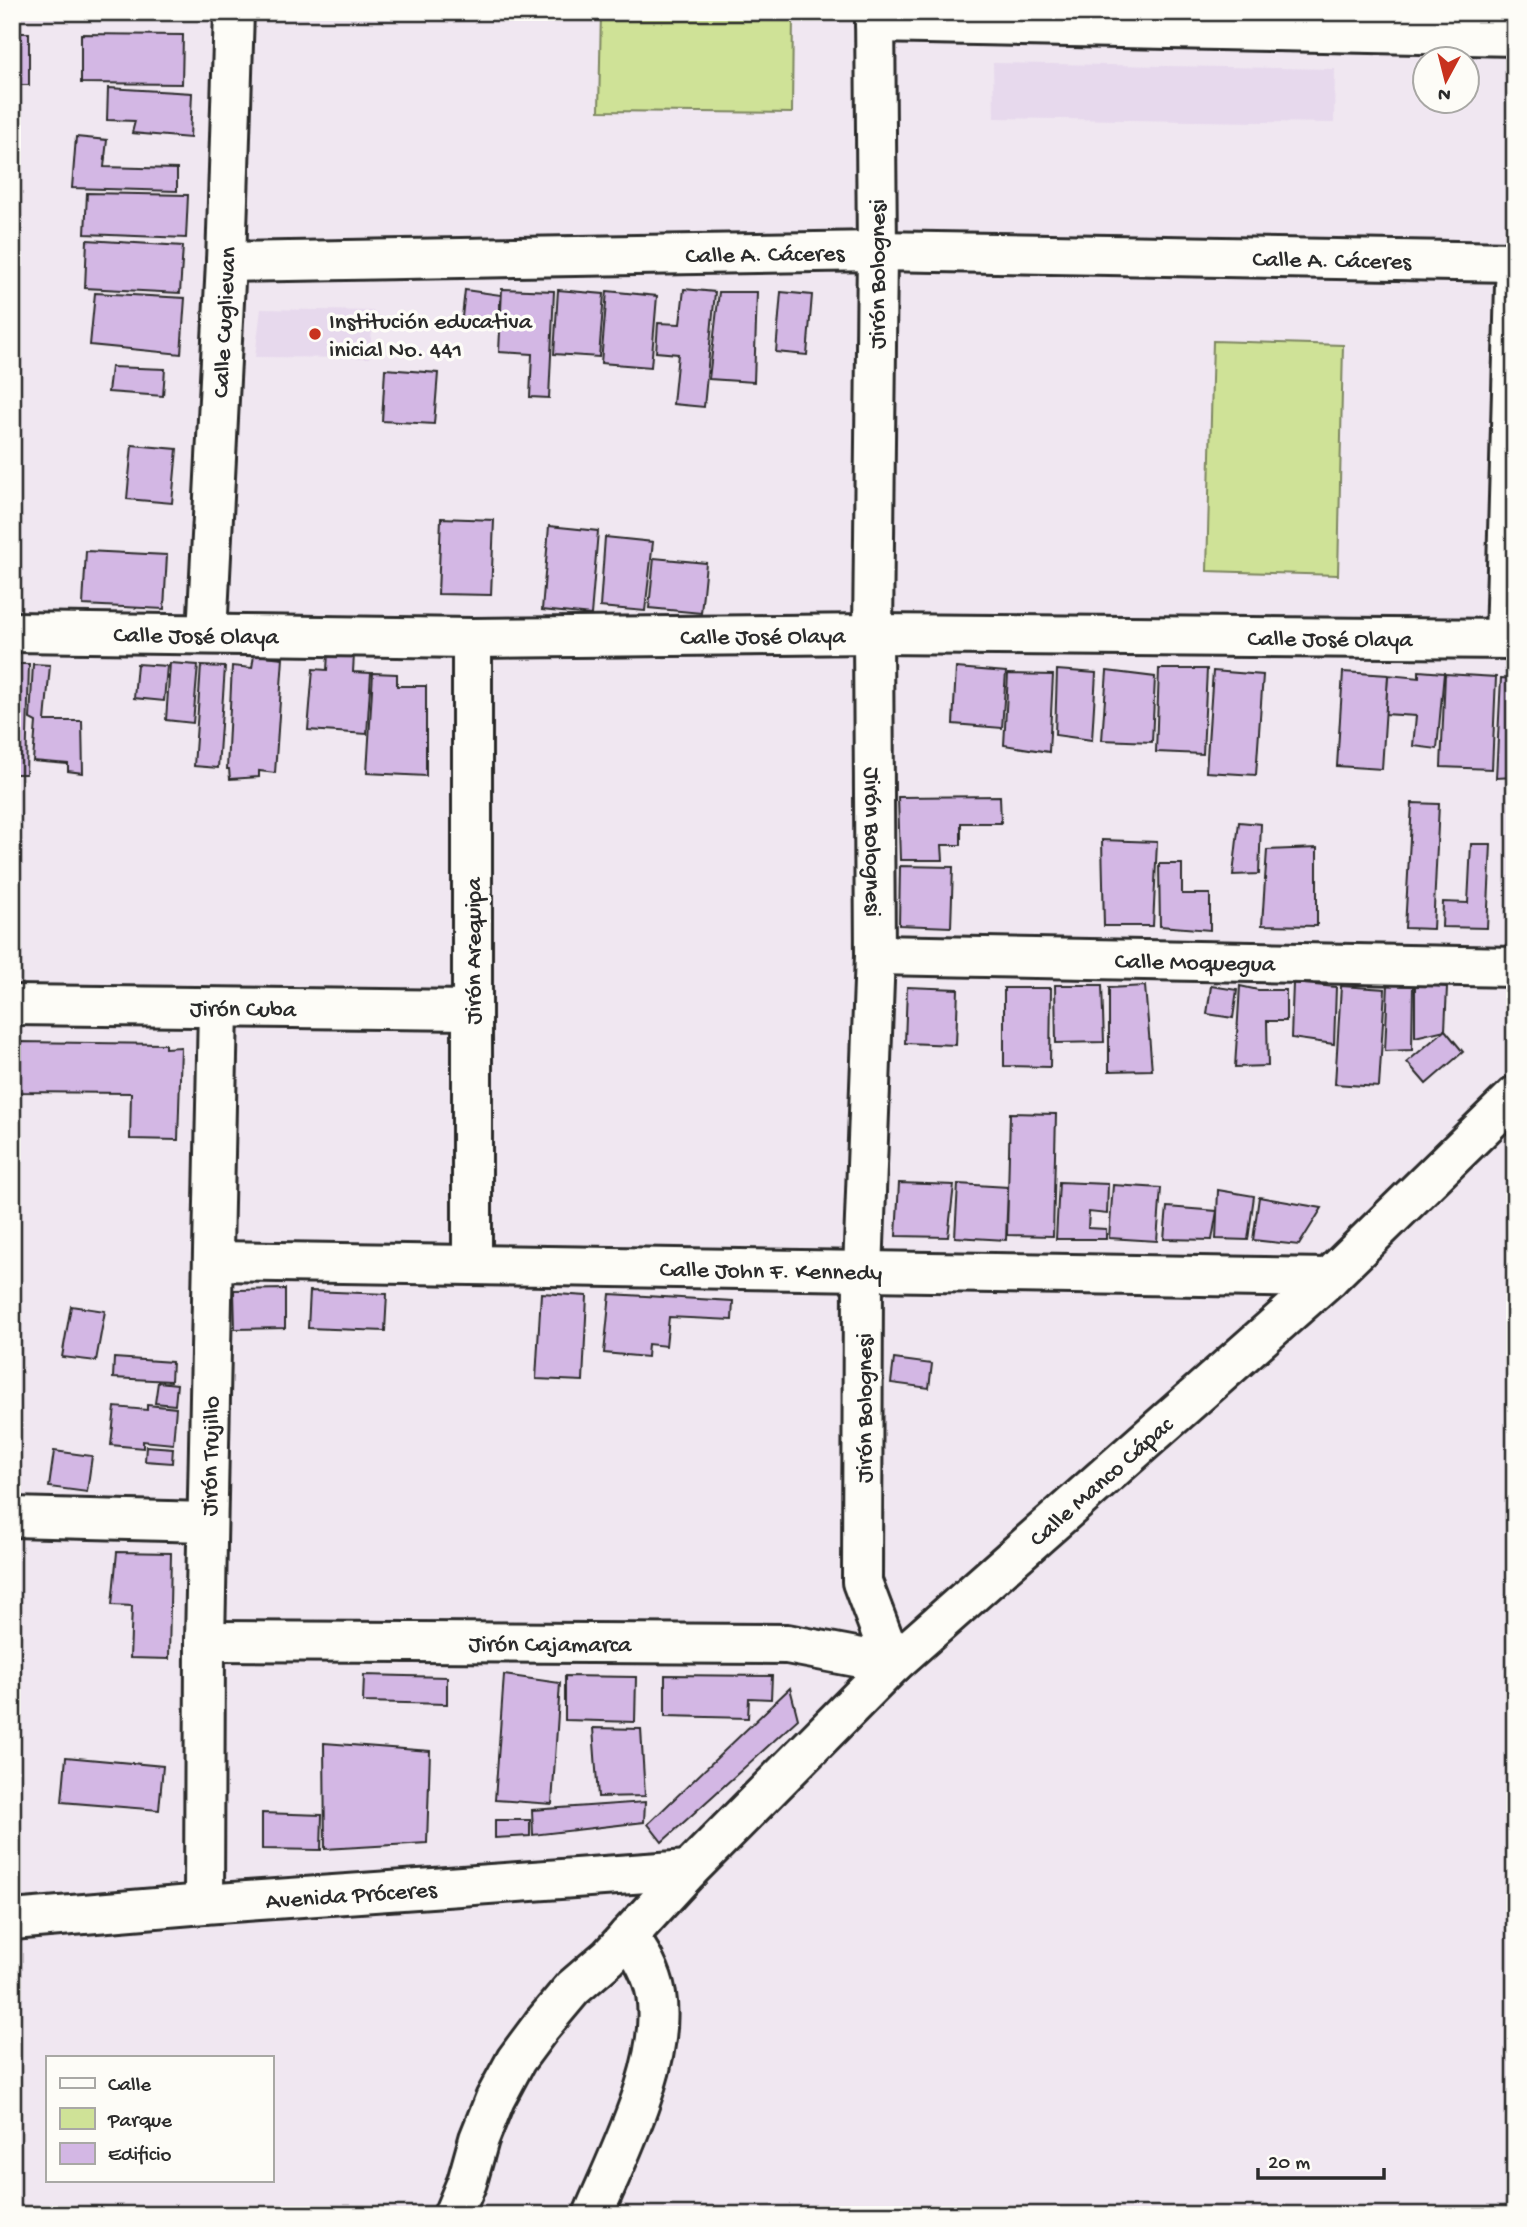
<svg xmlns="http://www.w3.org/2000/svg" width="1527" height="2227" font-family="'Gochi Hand',sans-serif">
  <rect width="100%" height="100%" fill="#f0e7f1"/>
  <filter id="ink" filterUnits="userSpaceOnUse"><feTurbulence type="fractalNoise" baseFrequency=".0143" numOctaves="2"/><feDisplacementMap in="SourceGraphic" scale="14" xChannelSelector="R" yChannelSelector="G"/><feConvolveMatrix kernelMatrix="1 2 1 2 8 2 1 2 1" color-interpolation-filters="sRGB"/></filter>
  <g filter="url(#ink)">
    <g fill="#e7d9ed">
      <path d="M 993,63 L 1335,69 L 1334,123 L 994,118 Z"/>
      <path d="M 261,309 L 374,311 L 369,358 L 255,357 Z"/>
    </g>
    <g fill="#cfe297" stroke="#7d8661" stroke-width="2">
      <path d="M 601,12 L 793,12 L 792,113 L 599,111 Z"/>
      <path d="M 1213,341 L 1343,345 L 1338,575 L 1207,571 Z"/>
    </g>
    <g fill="#d3b7e4" stroke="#2b2b2b" stroke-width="2">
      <rect x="12" y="33" width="17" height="52"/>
      <path d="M 81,34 L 183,35 L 182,84 L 81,83 Z"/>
      <path d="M 108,88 L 192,93 L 190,138 L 132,133 L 135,121 L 107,120 Z"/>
      <path d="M 76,137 L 107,140 L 104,167 L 177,169 L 177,191 L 72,188 Z"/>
      <path d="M 87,193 L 188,195 L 186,238 L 85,234 Z"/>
      <path d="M 87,240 L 183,246 L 180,293 L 85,288 Z"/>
      <path d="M 502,289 L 554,291 L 549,398 L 530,397 L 532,354 L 499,352 Z"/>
      <path d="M 684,289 L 715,292 L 704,407 L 673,404 L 678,354 L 656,352 L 658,323 L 680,324 Z"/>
      <path d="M 465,290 L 501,295 L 497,329 L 461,326 Z"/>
      <path d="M 558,290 L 604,294 L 599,357 L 554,354 Z"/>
      <path d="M 607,291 L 657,296 L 651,367 L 601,363 Z"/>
      <path d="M 719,292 L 757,292 L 754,382 L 709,379 Z"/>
      <path d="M 781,292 L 812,295 L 807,355 L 776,352 Z"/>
      <path d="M 95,293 L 185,298 L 181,354 L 90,345 Z"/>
      <path d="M 111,367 L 165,369 L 163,396 L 108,392 Z"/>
      <path d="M 385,369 L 438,373 L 434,424 L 382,421 Z"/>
      <path d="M 132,445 L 177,449 L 172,503 L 127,499 Z"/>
      <path d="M 441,518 L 494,520 L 491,595 L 438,594 Z"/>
      <path d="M 549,526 L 598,531 L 591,615 L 542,610 Z"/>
      <path d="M 605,537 L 653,542 L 645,611 L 600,607 Z"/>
      <path d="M 86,551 L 167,555 L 164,609 L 83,605 Z"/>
      <path d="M 654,558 L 706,563 L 701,613 L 649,608 Z"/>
      <path d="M 328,653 L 354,654 L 353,672 L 371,673 L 367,734 L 308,730 L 313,669 L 327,670 Z"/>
      <path d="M 254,655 L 283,658 L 275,773 L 259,771 L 259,777 L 230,779 L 229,769 L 227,769 L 232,666 L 252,668 Z"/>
      <path d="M 170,663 L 198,665 L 193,723 L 166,720 Z"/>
      <path d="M 12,664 L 29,664 L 26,774 L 14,774 L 13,824 Z"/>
      <path d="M 33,664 L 50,665 L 45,721 L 82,721 L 83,773 L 68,771 L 68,764 L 33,761 L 36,722 L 30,719 Z"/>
      <path d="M 137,664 L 167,666 L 164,701 L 134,698 Z"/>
      <path d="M 201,666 L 225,667 L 218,768 L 194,766 Z"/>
      <path d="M 956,668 L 1006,672 L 1002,728 L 953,724 Z"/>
      <path d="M 1159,669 L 1207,669 L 1203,754 L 1156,752 Z"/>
      <path d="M 1057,670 L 1096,673 L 1092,740 L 1055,735 Z"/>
      <path d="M 1107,671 L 1155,677 L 1152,742 L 1102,740 Z"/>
      <path d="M 1213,671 L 1263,675 L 1256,775 L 1206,772 Z"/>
      <path d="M 1419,671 L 1444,673 L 1437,749 L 1413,746 L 1416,716 L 1385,714 L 1388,675 L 1419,678 Z"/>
      <path d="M 1343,672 L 1388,675 L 1382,769 L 1337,766 Z"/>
      <path d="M 373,673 L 397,674 L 397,686 L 426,686 L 426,776 L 367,773 Z"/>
      <path d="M 1008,674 L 1053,675 L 1049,752 L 1004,745 Z"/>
      <path d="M 1445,674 L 1496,677 L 1492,769 L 1441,767 Z"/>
      <path d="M 1501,678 L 1515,679 L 1515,777 L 1496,778 Z"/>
      <path d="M 1000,796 L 1001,823 L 961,823 L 961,845 L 942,845 L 943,860 L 900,860 L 898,797 Z"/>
      <path d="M 1412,803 L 1439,804 L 1433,929 L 1405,928 Z"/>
      <path d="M 1239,822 L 1261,824 L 1259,874 L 1233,875 Z"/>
      <path d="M 1102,840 L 1157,842 L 1153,926 L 1104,926 Z"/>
      <path d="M 1471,844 L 1491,844 L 1487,928 L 1442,927 L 1443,902 L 1468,903 Z"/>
      <path d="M 1317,848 L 1317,926 L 1262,925 L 1267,850 Z"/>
      <path d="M 1159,864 L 1182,864 L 1182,894 L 1210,894 L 1210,930 L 1160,926 Z"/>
      <path d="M 900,866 L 953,867 L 951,927 L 899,925 Z"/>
      <path d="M 1293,983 L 1336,987 L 1334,1044 L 1291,1038 Z"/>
      <path d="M 1388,984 L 1413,986 L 1412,1050 L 1385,1051 Z"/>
      <path d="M 1415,984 L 1447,987 L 1445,1030 L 1415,1037 Z"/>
      <path d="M 1055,985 L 1102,985 L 1104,1042 L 1056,1043 Z"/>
      <path d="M 1145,986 L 1152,1070 L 1109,1071 L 1109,988 Z"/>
      <path d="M 1211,986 L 1237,990 L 1233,1018 L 1207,1014 Z"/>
      <path d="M 1240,986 L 1258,990 L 1286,990 L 1286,1021 L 1267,1021 L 1268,1066 L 1235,1067 Z"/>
      <path d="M 1341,986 L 1385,989 L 1379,1087 L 1335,1084 Z"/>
      <path d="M 907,987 L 958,989 L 956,1045 L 905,1043 Z"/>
      <path d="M 1004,988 L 1051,988 L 1050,1067 L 1004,1066 Z"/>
      <path d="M 1445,1030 L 1463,1052 L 1426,1084 L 1407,1062 Z"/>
      <path d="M 19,1042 L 165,1044 L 165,1048 L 181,1047 L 178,1140 L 130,1139 L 131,1093 L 18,1092 Z"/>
      <path d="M 1010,1113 L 1056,1114 L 1053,1236 L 1007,1235 Z"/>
      <path d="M 1059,1182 L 1108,1184 L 1107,1214 L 1089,1212 L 1088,1228 L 1106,1229 L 1106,1239 L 1056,1239 Z"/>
      <path d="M 899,1183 L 954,1185 L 948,1237 L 896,1236 Z"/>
      <path d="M 958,1184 L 1008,1187 L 1006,1240 L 955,1237 Z"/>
      <path d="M 1113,1185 L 1161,1188 L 1157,1241 L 1109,1238 Z"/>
      <path d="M 1218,1190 L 1254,1196 L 1248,1240 L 1216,1239 Z"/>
      <path d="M 1259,1197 L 1322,1208 L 1299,1245 L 1253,1240 Z"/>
      <path d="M 1167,1207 L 1217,1211 L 1212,1240 L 1164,1239 Z"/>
      <path d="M 285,1289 L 285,1328 L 235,1329 L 234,1290 Z"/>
      <path d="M 310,1291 L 387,1294 L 385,1331 L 308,1328 Z"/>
      <path d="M 541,1293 L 587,1296 L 583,1381 L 536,1379 Z"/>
      <path d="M 610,1294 L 733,1301 L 732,1320 L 669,1317 L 666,1346 L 648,1344 L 647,1357 L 604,1353 Z"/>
      <path d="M 71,1306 L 105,1311 L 96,1361 L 62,1357 Z"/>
      <path d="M 114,1358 L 172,1362 L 171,1381 L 113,1378 Z"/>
      <path d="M 894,1359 L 932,1364 L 929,1388 L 891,1383 Z"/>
      <path d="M 158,1382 L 177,1384 L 175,1405 L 155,1403 Z"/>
      <path d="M 147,1405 L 176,1408 L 173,1444 L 143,1441 L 143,1448 L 111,1445 L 115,1407 L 147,1410 Z"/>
      <path d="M 146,1446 L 173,1448 L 172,1463 L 145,1461 Z"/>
      <path d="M 54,1451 L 92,1456 L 87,1492 L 49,1487 Z"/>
      <path d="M 117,1552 L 171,1553 L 169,1659 L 130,1658 L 132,1606 L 112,1605 Z"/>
      <path d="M 364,1675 L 447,1677 L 447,1704 L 363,1702 Z"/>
      <path d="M 504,1675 L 560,1683 L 552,1804 L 495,1800 Z"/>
      <path d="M 665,1675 L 772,1676 L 771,1699 L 749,1698 L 748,1718 L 665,1716 Z"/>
      <path d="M 565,1676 L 636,1677 L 635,1722 L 565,1720 Z"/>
      <path d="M 790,1688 L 798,1719 L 662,1842 L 648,1824 Z"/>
      <path d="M 593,1728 L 641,1729 L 645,1796 L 598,1797 Z"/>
      <path d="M 324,1743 L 430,1751 L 427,1843 L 325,1849 Z"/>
      <path d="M 66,1757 L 163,1766 L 159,1810 L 62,1802 Z"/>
      <path d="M 645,1802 L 644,1822 L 533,1835 L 532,1810 Z"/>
      <path d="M 262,1813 L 322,1815 L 321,1850 L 262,1849 Z"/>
      <path d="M 495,1820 L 530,1820 L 530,1836 L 495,1838 Z"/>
    </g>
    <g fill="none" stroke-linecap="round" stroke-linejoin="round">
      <g stroke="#2b2b2b" stroke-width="44">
        <g id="minor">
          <path id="s1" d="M 875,12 L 877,251 L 873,634 L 875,955 L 863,1271 L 862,1582 L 893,1664"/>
          <path d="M 875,23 L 1515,36"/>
          <path id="s2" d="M 226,262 L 877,251 L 1515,262"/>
          <path id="s3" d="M 12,632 L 472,638 L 873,634 L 1515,639"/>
          <path id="s4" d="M 207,634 L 226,262 L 234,12"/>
          <path d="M 472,638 L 472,1265"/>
          <path d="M 1505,639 L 1515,285"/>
          <path id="s5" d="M 875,955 L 1515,967"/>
          <path id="s6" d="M 12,1005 L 472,1010"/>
          <path id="s7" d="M 213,1261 L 1329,1278"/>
          <path d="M 12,1517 L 207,1522"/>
          <path id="s8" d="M 205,1641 L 787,1644 L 893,1664"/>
          <path id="s9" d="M 204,1904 L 205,1641 L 218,1008"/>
          <path id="s10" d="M 12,1920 L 204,1904 L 689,1870"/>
          <path id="s11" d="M 453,2215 L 467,2182 L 479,2139 L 495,2099 L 516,2060 L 542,2025 L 573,1988 L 609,1957 L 689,1870 L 893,1664 L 1329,1278 L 1515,1096"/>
          <path d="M 593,2215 C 619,2153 667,2062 656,1994 C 652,1972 641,1954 628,1936"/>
        </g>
      </g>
      <use href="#minor" stroke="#fdfcf7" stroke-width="38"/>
    </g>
  </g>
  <circle fill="#c8321e" stroke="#fdfcf7" stroke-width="2.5" cx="315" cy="334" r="7"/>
  <g text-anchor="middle" stroke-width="7" stroke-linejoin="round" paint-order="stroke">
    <g font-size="24" fill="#2b2b2b" stroke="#fdfcf7">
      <text dy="8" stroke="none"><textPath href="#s2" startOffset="539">Calle A. Cáceres</textPath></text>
      <text dy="8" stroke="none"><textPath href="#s2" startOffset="1106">Calle A. Cáceres</textPath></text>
      <text transform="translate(876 274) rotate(-90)" y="8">Jirón Bolognesi</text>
      <text dy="8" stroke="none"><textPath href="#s4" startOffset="312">Calle Cuglievan</textPath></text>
      <text dy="8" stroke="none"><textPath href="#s3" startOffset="184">Calle José Olaya</textPath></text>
      <text dy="8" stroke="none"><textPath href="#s3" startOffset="751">Calle José Olaya</textPath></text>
      <text dy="8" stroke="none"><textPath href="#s3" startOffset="1318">Calle José Olaya</textPath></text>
      <text dy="8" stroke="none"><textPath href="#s1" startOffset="830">Jirón Bolognesi</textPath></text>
      <text transform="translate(472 951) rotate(-90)" y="8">Jirón Arequipa</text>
      <text dy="8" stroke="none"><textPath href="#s5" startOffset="320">Calle Moquegua</textPath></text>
      <text dy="8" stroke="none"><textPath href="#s6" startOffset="231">Jirón Cuba</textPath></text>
      <text dy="8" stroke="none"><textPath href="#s7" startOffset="558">Calle John F. Kennedy</textPath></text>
      <text transform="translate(863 1408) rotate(-90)" y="8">Jirón Bolognesi</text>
      <text dy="8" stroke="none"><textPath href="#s9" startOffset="448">Jirón Trujillo</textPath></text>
      <text dy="8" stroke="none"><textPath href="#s11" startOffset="992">Calle Manco Cápac</textPath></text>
      <text dy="8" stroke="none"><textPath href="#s8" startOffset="345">Jirón Cajamarca</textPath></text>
      <text dy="8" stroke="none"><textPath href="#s10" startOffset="340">Avenida Próceres</textPath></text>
    </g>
    <g font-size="24" fill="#2b2b2b" stroke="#fdfcf7" text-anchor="start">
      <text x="329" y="328">Institución educativa<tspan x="329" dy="28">inicial No. 441</tspan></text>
    </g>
  </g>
  <rect width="1527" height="2227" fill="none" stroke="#fdfcf7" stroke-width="42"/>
  <rect x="21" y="21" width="1485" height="2185" fill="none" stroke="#2b2b2b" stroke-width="2.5" filter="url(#ink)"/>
  <rect x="46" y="2056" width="228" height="126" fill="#fdfcf7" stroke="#a9a8a5" stroke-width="2"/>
  <rect x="60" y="2078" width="35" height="10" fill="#fdfcf7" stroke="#a9a8a5" stroke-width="2"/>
  <text x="108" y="2090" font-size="21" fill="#2b2b2b">Calle</text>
  <rect x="60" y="2108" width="35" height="21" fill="#cfe297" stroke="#a9a8a5" stroke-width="2"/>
  <text x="108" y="2126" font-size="21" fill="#2b2b2b">Parque</text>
  <rect x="60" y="2143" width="35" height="21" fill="#d3b7e4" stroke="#a9a8a5" stroke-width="2"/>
  <text x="108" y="2160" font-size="21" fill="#2b2b2b">Edificio</text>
  <g transform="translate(1446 80) rotate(187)"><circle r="33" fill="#fdfcf7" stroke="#a9a8a5" stroke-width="2"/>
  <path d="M0-5L12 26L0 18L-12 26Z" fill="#c8321e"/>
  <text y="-10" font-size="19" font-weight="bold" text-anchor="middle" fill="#2b2b2b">N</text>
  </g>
  <path d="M1258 2168v10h126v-10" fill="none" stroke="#2b2b2b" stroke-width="3.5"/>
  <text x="1268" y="2168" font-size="21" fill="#2b2b2b" stroke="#fdfcf7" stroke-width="5" paint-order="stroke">20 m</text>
</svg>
